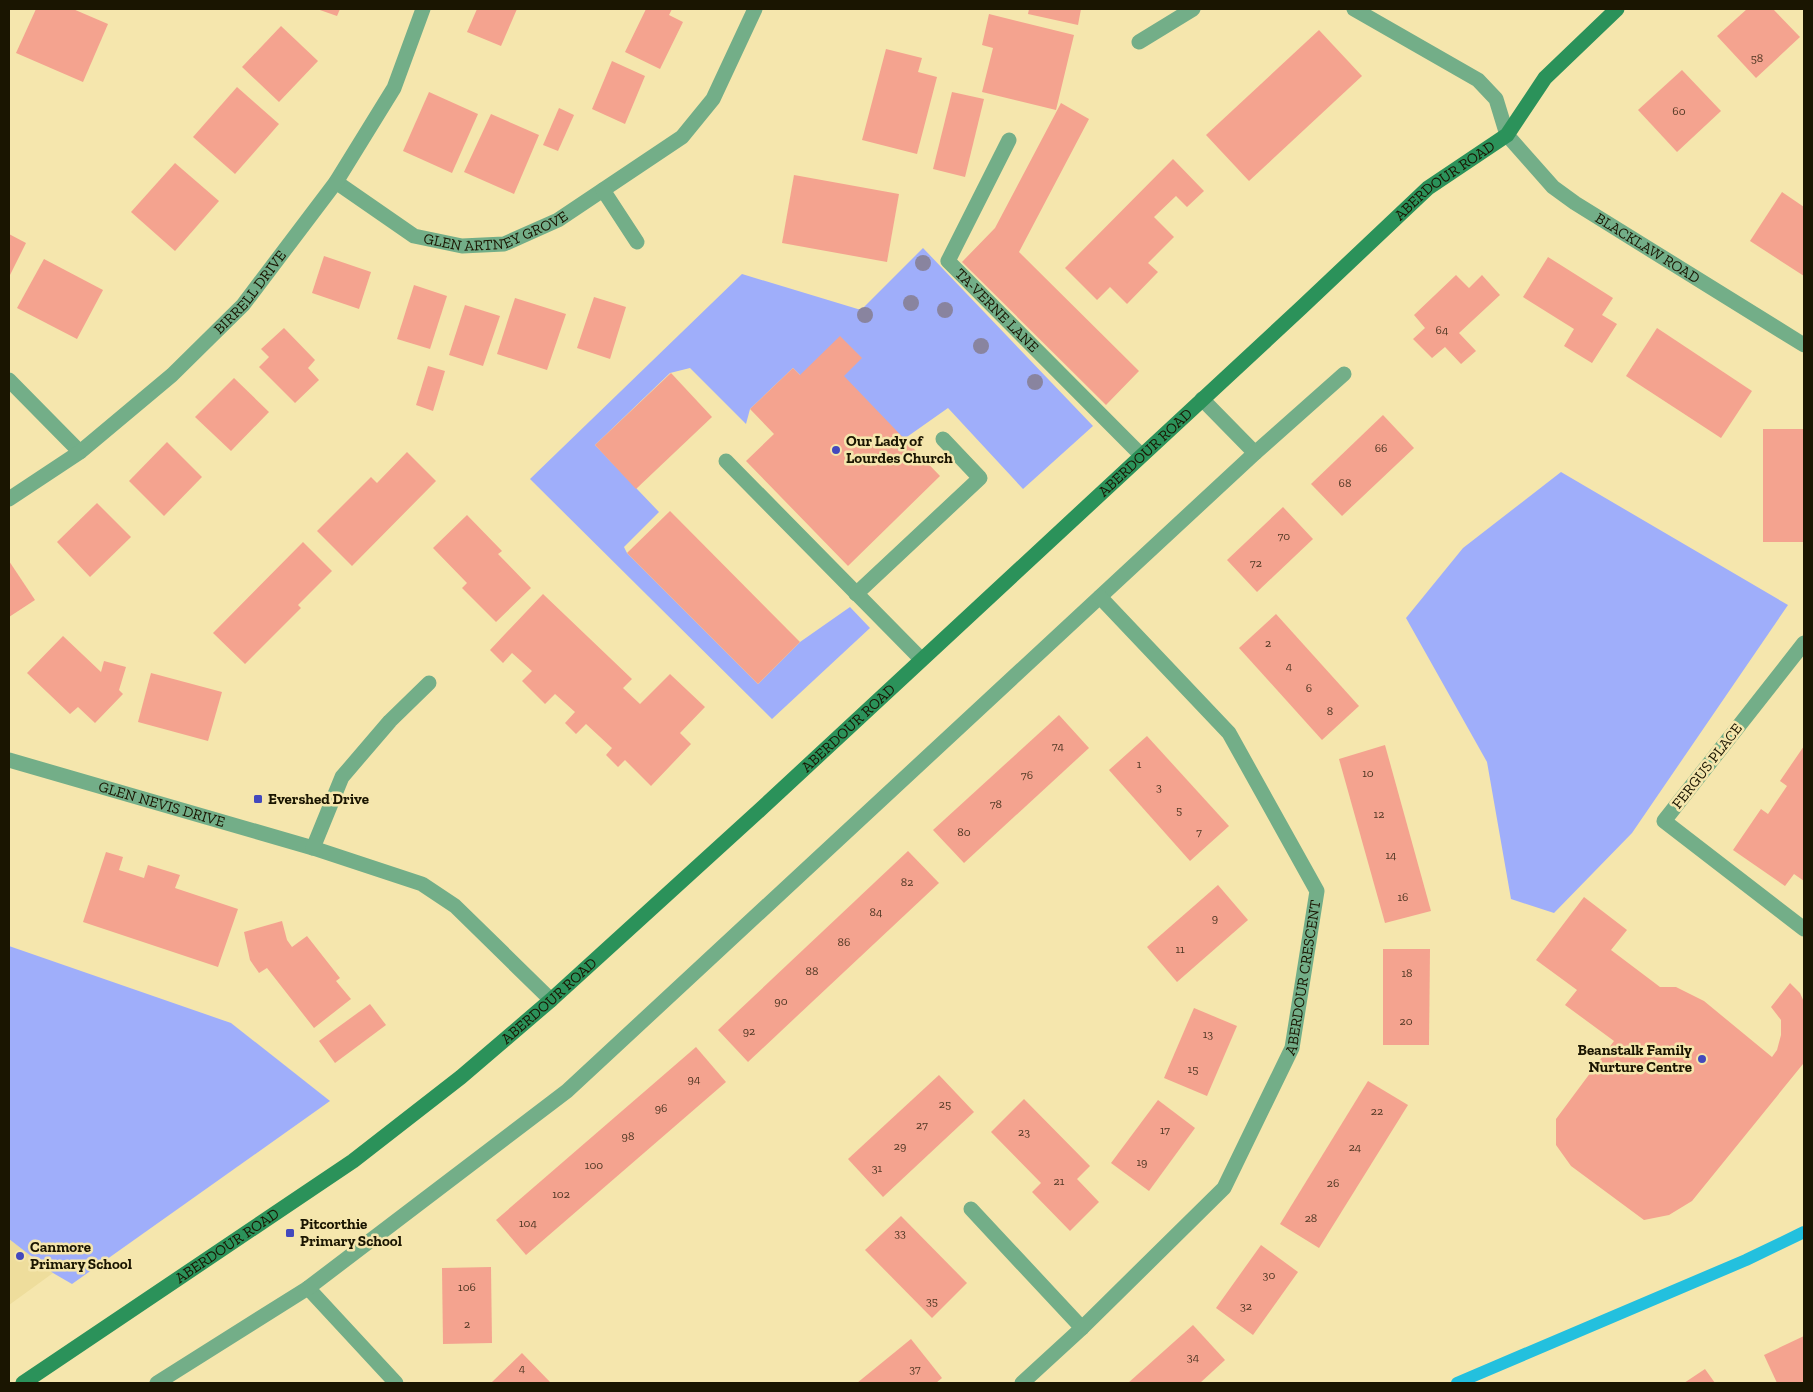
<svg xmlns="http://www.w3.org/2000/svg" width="1813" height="1392" font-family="'Zilla Slab',serif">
  <rect width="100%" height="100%" fill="#f5e6ad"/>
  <path fill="#eedd9c" d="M 9,1239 L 53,1273 L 9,1305 Z"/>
  <g fill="#9faefa">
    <path d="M 923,248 L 1093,426 L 1023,489 L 948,408 L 904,439 L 800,375 L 793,368 L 750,409 L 746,424 L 690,368 L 670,373 L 595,445 L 659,512 L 624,547 L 627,553 L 758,684 L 800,642 L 850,607 L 870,628 L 772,719 L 530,479 L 742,274 L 861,310 Z"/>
    <path d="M 1561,472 L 1788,605 L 1632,833 L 1554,913 L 1511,899 L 1487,762 L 1406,618 L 1463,548 Z"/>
    <path d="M 9,946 L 231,1023 L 330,1101 L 72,1284 L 53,1273 L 9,1239 Z"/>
  </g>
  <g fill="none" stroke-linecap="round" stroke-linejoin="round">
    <path stroke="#23c0de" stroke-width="12" d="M 1457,1383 L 1746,1260 L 1804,1232"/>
  </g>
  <g fill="#f4a38f">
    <path d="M 36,9 L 73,9 L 108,24 L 83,82 L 16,53 Z"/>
    <path d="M 317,9 L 340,9 L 337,16 Z"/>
    <path d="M 477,9 L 517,9 L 501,46 L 467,32 Z"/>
    <path d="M 646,9 L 672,9 L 669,15 L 683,22 L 660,69 L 625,52 Z"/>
    <path d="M 1029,9 L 1081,9 L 1078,25 L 1028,14 Z"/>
    <path d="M 1747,9 L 1773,9 L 1800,37 L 1756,78 L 1717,36 Z"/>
    <path d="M 989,14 L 1074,35 L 1056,110 L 982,92 L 993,48 L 982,45 Z"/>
    <path d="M 281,26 L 318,61 L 279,102 L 242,67 Z"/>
    <path d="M 1319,30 L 1362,76 L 1249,181 L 1206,135 Z"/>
    <path d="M 886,49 L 922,58 L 918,72 L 937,77 L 917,154 L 862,140 Z"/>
    <path d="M 612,61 L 645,76 L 625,124 L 592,109 Z"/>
    <path d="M 1682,70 L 1721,111 L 1677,152 L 1638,110 Z"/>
    <path d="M 237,87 L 279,124 L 235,174 L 193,137 Z"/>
    <path d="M 429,92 L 478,114 L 452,173 L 403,151 Z"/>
    <path d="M 952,92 L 984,99 L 965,177 L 933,169 Z"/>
    <path d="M 1061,103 L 1089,119 L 1019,252 L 1139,371 L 1106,405 L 962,262 L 995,228 Z"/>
    <path d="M 559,108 L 574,115 L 558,151 L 543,145 Z"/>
    <path d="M 491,114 L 539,135 L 514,194 L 464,172 Z"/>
    <path d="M 1173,159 L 1204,191 L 1187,207 L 1176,196 L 1154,217 L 1174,237 L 1148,263 L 1158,272 L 1127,304 L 1110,287 L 1097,300 L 1065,268 Z"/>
    <path d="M 175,163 L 219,201 L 175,251 L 131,212 Z"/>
    <path d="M 794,175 L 899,194 L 887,262 L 782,243 Z"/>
    <path d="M 1782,192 L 1804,207 L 1804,276 L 1750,241 Z"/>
    <path d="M 9,234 L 26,243 L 9,277 Z"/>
    <path d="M 324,256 L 371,272 L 359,309 L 312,293 Z"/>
    <path d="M 1548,257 L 1613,298 L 1602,315 L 1617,324 L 1592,363 L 1564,346 L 1574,329 L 1523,297 Z"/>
    <path d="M 44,259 L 103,290 L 77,339 L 17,308 Z"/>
    <path d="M 1456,275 L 1469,288 L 1482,275 L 1500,295 L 1459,333 L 1476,351 L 1461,364 L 1445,347 L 1432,358 L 1413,339 L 1425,328 L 1414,315 Z"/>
    <path d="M 414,285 L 447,296 L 430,349 L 397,339 Z"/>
    <path d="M 594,297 L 626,307 L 610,359 L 577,348 Z"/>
    <path d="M 515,298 L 566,314 L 547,370 L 497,354 Z"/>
    <path d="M 465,305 L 500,316 L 483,366 L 449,355 Z"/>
    <path d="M 284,328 L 315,360 L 308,368 L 319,380 L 295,403 L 259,367 L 269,357 L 261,349 Z"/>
    <path d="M 1657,328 L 1752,391 L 1721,438 L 1626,376 Z"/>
    <path d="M 840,336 L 862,358 L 844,376 L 940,476 L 848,566 L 746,461 L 774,434 L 750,409 L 793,368 L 800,375 Z"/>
    <path d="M 428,366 L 445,371 L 433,411 L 416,405 Z"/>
    <path d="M 671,373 L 712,417 L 636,489 L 595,445 Z"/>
    <path d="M 234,378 L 269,412 L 231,451 L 195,417 Z"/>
    <path d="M 1383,415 L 1414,448 L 1342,516 L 1311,484 Z"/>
    <rect x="1763" y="429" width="41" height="113"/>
    <path d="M 167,442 L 202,477 L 164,516 L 129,481 Z"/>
    <path d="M 407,452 L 436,481 L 352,566 L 317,531 L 371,477 L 377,483 Z"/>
    <path d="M 97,503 L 131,537 L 90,577 L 57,542 Z"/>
    <path d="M 1283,507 L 1313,539 L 1257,592 L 1227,560 Z"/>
    <path d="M 670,511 L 800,642 L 758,684 L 627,553 Z"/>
    <path d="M 467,515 L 502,551 L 498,554 L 531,588 L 496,622 L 462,588 L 467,583 L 433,548 Z"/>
    <path d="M 303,542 L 332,571 L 298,605 L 301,608 L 245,664 L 213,633 Z"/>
    <path d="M 9,561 L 35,600 L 9,617 Z"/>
    <path d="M 543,594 L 632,679 L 623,688 L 640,704 L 670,674 L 705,707 L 680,733 L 691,744 L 651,786 L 625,760 L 618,767 L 606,755 L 612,748 L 586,724 L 576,734 L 565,723 L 575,712 L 555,694 L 545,704 L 522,681 L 532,671 L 512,653 L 503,663 L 490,650 Z"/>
    <path d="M 1276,614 L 1359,706 L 1322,740 L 1239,648 Z"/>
    <path d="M 63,636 L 101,672 L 104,661 L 126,667 L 119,690 L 123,694 L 95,723 L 78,707 L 70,714 L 27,673 Z"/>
    <path d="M 151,673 L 222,692 L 208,741 L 138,722 Z"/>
    <path d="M 1059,715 L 1089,748 L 964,863 L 933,830 Z"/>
    <path d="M 1147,736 L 1229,826 L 1190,861 L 1109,770 Z"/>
    <path d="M 1385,745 L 1431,911 L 1385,923 L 1339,759 Z"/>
    <path d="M 1804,746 L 1804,881 L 1794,874 L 1785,886 L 1733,850 L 1761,809 L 1768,814 L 1787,786 L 1780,781 Z"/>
    <path d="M 908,851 L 939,883 L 748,1062 L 718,1030 Z"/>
    <path d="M 106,852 L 123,857 L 119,870 L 144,878 L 148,865 L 180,875 L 175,888 L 238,909 L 218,967 L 83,922 Z"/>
    <path d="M 1218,885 L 1248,920 L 1177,982 L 1147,947 Z"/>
    <path d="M 1584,897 L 1627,930 L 1611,950 L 1660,987 L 1676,987 L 1704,1001 L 1772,1057 L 1777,1050 L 1781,1035 L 1781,1020 L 1771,1007 L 1790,983 L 1800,993 L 1804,1002 L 1803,1064 L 1692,1201 L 1669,1215 L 1644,1220 L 1571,1166 L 1556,1145 L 1556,1119 L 1614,1041 L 1565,1005 L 1577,990 L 1536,960 Z"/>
    <path d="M 282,921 L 287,940 L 292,947 L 307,936 L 340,978 L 336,981 L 351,999 L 314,1028 L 267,968 L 259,973 L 250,960 L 244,932 Z"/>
    <path d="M 1383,949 L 1430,949 L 1429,1045 L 1383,1045 Z"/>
    <path d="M 370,1004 L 386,1025 L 335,1063 L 319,1041 Z"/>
    <path d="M 1194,1008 L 1237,1026 L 1207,1096 L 1164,1078 Z"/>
    <path d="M 696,1047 L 726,1082 L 526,1255 L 496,1220 Z"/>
    <path d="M 939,1075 L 974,1112 L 883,1197 L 848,1159 Z"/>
    <path d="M 1368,1081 L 1408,1105 L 1319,1248 L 1280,1224 Z"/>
    <path d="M 1024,1099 L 1090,1166 L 1077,1179 L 1099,1202 L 1070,1231 L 1032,1192 L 1041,1183 L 991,1132 Z"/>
    <path d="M 1158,1100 L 1195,1128 L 1149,1191 L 1111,1163 Z"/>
    <path d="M 901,1216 L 967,1283 L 932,1318 L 865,1250 Z"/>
    <path d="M 1261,1245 L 1298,1272 L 1253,1335 L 1216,1308 Z"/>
    <path d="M 491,1267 L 492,1343 L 443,1344 L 442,1268 Z"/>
    <path d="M 1193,1325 L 1225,1360 L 1200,1383 L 1128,1383 Z"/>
    <path d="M 1804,1336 L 1804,1383 L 1777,1383 L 1764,1355 Z"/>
    <path d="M 911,1339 L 942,1378 L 936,1383 L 857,1383 Z"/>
    <path d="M 522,1353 L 551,1383 L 491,1383 Z"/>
    <path d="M 1705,1369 L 1715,1383 L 1684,1383 Z"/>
  </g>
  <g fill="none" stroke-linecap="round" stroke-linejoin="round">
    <g stroke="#73ae88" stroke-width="15">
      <path d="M 1354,9 L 1478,80 L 1496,99 L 1507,135"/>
      <path d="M 1139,42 L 1193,9"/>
      <path id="s1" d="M 1009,140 L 948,261 L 1141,455"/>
      <path d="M 726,461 L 921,659"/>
      <path d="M 856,594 L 980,478 L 943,439"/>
    </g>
    <g stroke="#73ae88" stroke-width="15">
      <path id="s2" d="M 1507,135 L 1553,187 L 1575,203 L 1804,345"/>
      <path id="s3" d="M 336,182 L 414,236 L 462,246 L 504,244 L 558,220 L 682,137 L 713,99 L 755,9"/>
      <path d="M 603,190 L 637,242"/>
      <path d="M 9,380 L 80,452"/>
      <path d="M 1202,399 L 1255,453"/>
      <path id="s4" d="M 9,499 L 80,452 L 172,375 L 243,305 L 336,182 L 394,88 L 423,9"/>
      <path d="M 1804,643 L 1664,821 L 1804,929"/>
      <path id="s5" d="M 9,760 L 313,848 L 422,884 L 455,906 L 551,1000"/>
      <path d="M 313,848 L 342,777 L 390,721 L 429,683"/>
      <path d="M 971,1209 L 1082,1328"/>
      <path d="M 308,1288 L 396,1383"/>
      <path d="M 157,1383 L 308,1288 L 567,1091 L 1255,453 L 1344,374"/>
      <path id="s6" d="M 1022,1383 L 1082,1328 L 1224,1188 L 1292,1048 L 1317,891 L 1229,733 L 1100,597"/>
    </g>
    <path stroke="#2b925a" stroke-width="15" id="s7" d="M 23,1383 L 353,1161 L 461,1077 L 551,1000 L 762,808 L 1301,308 L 1428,188 L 1507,135 L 1545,78 L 1617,9"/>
  </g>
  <g fill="#89849f">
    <circle cx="923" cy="263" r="8"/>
    <circle cx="911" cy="303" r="8"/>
    <circle cx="945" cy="310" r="8"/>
    <circle cx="865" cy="315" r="8"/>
    <circle cx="981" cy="346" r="8"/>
    <circle cx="1035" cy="382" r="8"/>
  </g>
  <g fill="#4349bd" stroke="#f5e6ad" stroke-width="2">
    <circle cx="836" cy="450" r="5"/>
    <rect x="253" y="794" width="10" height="10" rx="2.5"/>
    <circle cx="1702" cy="1059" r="5"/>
    <rect x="285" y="1228" width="10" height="10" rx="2.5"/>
    <circle cx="20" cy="1256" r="5"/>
  </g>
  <g text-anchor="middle" stroke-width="5" stroke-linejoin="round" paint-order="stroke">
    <g font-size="12" fill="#503824">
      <text x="1757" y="62">58</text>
      <text x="1679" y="115">60</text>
      <text x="1442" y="334">64</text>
      <text x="1381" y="452">66</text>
      <text x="1345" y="487">68</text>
      <text x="1284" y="540">70</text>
      <text x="1256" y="567">72</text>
      <text x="1268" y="647">2</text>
      <text x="1289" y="670">4</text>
      <text x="1309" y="692">6</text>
      <text x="1330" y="715">8</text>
      <text x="1058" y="750">74</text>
      <text x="1139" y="768">1</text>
      <text x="1368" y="777">10</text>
      <text x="1027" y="779">76</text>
      <text x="1159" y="791">3</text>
      <text x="996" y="808">78</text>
      <text x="1179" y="814">5</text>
      <text x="1379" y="818">12</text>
      <text x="964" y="836">80</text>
      <text x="1199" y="836">7</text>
      <text x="1391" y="859">14</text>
      <text x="907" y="886">82</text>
      <text x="1403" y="901">16</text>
      <text x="876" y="916">84</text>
      <text x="1215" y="922">9</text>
      <text x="844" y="946">86</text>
      <text x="1180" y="953">11</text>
      <text x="812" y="975">88</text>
      <text x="1407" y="977">18</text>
      <text x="781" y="1005">90</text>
      <text x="1406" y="1025">20</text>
      <text x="749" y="1035">92</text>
      <text x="1208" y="1038">13</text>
      <text x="1193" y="1073">15</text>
      <text x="694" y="1083">94</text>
      <text x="945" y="1108">25</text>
      <text x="661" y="1112">96</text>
      <text x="1377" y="1115">22</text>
      <text x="922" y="1129">27</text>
      <text x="1165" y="1134">17</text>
      <text x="1024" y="1136">23</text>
      <text x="628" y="1140">98</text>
      <text x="900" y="1150">29</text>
      <text x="1355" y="1151">24</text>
      <text x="1142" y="1166">19</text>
      <text x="594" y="1169">100</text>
      <text x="877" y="1172">31</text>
      <text x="1059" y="1185">21</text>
      <text x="1333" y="1187">26</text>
      <text x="561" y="1198">102</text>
      <text x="1311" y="1222">28</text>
      <text x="528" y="1227">104</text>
      <text x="900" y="1237">33</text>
      <text x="1269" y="1279">30</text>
      <text x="467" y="1291">106</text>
      <text x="932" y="1305">35</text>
      <text x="1246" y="1310">32</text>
      <text x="467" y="1328">2</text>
      <text x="1193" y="1361">34</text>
      <text x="522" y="1372">4</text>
      <text x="915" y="1373">37</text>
    </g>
    <g font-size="15" fill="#1a1501" stroke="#f5e6ad">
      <text dy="5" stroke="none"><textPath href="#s7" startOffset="1866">ABERDOUR ROAD</textPath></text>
      <text dy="5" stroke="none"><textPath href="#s3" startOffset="180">GLEN ARTNEY GROVE</textPath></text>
      <text dy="5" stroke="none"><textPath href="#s2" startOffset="182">BLACKLAW ROAD</textPath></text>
      <text dy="5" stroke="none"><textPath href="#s4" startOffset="319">BIRRELL DRIVE</textPath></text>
      <text dy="5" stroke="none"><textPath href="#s1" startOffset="205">TA-VERNE LANE</textPath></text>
      <text dy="5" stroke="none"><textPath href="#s7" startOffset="1461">ABERDOUR ROAD</textPath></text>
      <text dy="5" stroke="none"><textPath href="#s7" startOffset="1056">ABERDOUR ROAD</textPath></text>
      <text transform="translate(1707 766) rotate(-52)" y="5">FERGUS PLACE</text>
      <text dy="5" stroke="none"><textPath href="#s5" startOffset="159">GLEN NEVIS DRIVE</textPath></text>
      <text dy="5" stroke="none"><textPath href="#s6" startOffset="508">ABERDOUR CRESCENT</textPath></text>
      <text dy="5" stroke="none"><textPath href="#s7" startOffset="651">ABERDOUR ROAD</textPath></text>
      <text dy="5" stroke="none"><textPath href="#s7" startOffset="246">ABERDOUR ROAD</textPath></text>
    </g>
    <g font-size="15" font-weight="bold" fill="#1a1501" stroke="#f5e6ad" text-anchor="start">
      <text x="846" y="446">Our Lady of<tspan x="846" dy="17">Lourdes Church</tspan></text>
      <text x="268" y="804">Evershed Drive</text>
      <text x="1692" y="1055" text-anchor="end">Beanstalk Family<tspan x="1692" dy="17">Nurture Centre</tspan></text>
      <text x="300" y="1229">Pitcorthie<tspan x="300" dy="17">Primary School</tspan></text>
      <text x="30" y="1252">Canmore<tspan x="30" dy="17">Primary School</tspan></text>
    </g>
  </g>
  <rect width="1813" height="1392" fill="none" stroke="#1a1501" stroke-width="20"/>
</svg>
